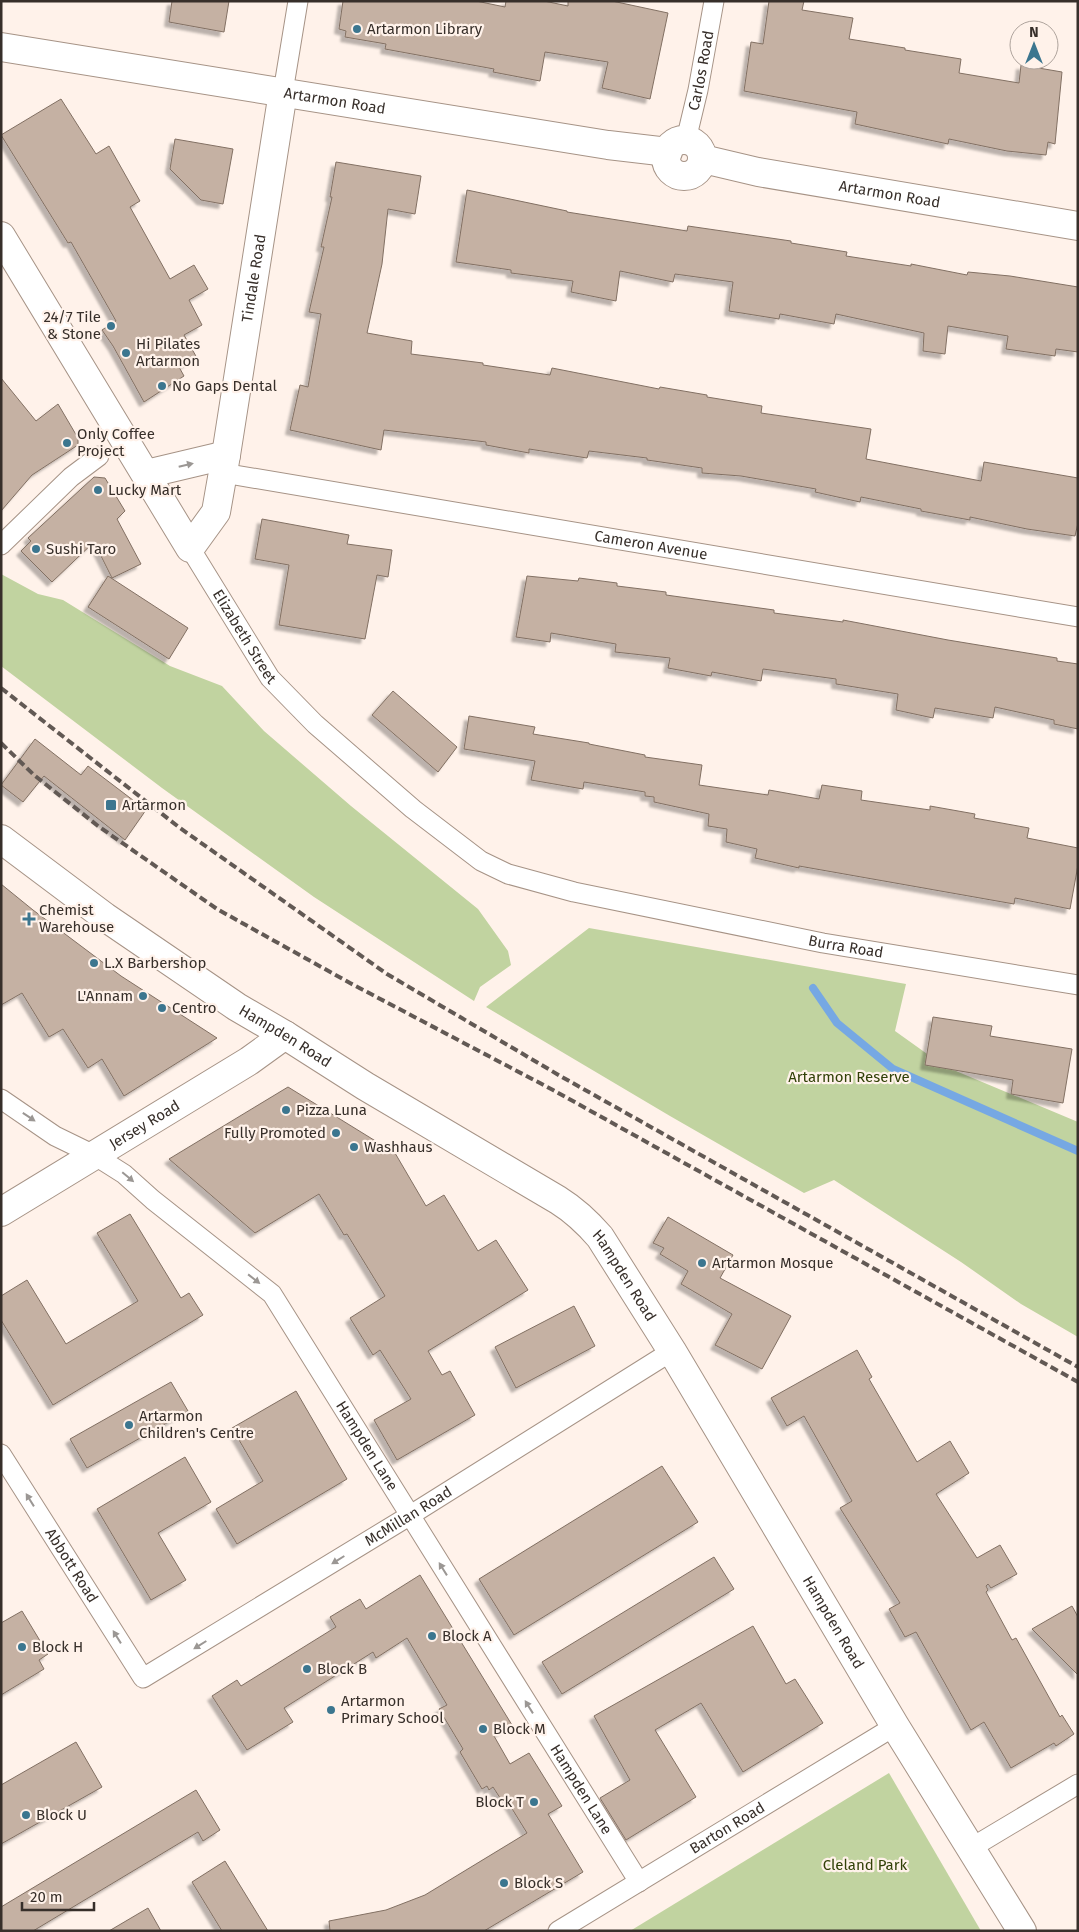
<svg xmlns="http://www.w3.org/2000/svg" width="1079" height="1932" font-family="'Fira Sans',sans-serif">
  <defs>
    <filter id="shadow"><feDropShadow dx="-4.5" dy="4.5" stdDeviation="1" flood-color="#0004"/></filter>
  </defs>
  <rect width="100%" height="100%" fill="#fff2ea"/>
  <g fill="#c1d3a0">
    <path d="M 1,574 L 38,594 L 63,600 L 170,666 L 222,686 L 264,731 L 351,806 L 478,909 L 508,951 L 511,965 L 480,987 L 474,1001 L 314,897 L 162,788 L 1,666 Z"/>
    <path d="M 589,928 L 906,984 L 895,1031 L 944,1066 L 1078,1122 L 1078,1337 L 1021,1304 L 961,1262 L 834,1180 L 804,1193 L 670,1116 L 486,1007 Z"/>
    <path d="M 889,1773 L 981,1931 L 630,1931 Z"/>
  </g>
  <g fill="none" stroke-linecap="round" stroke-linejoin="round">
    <path stroke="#76a8e3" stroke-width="8" d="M 813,988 L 837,1023 L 893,1069 L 1078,1151"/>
  </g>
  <g fill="#c5b1a3" stroke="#827063" filter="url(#shadow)">
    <path d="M 172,1 L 229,1 L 224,32 L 169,22 Z"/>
    <path d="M 343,1 L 476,1 L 505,7 L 506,1 L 544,1 L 568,6 L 568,1 L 612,1 L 668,13 L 650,99 L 602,88 L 608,62 L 545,52 L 540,81 L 493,72 L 494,69 L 385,49 L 386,44 L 345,37 L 346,31 L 339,29 Z"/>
    <path d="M 769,1 L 804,1 L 802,10 L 853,18 L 849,39 L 905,48 L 905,50 L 961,59 L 959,73 L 1019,83 L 1021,65 L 1062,72 L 1055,144 L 1048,142 L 1046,155 L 1007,151 L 949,139 L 948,144 L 855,124 L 857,112 L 744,91 L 751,42 L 763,44 Z"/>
    <path d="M 61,99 L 96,154 L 109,146 L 140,201 L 130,207 L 170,279 L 194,265 L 208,289 L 189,300 L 202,325 L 184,335 L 197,358 L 179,367 L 184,376 L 144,402 L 113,346 L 102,330 L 116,321 L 71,242 L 68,243 L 1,135 Z"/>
    <path d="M 175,139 L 233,149 L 223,204 L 201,200 L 170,169 Z"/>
    <path d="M 336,162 L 421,176 L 415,214 L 388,209 L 382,264 L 367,333 L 412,341 L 411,354 L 483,363 L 483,365 L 550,375 L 552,368 L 659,389 L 660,387 L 707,395 L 707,397 L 762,406 L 761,413 L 871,429 L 866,459 L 981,481 L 984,462 L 1078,478 L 1078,523 L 1075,536 L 1027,529 L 970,517 L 970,520 L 921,511 L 921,509 L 861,497 L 860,502 L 815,492 L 816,489 L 741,476 L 702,473 L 702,468 L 647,460 L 647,458 L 589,451 L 587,458 L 529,449 L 529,453 L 486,445 L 486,442 L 384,430 L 381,450 L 290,430 L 300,385 L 308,387 L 321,314 L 309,312 L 324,247 L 321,247 L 332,197 L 330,197 Z"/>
    <path d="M 467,190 L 567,211 L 567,212 L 687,231 L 688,226 L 791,241 L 791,243 L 847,252 L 846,256 L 911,266 L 911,264 L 967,275 L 968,272 L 1010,276 L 1078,287 L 1078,352 L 1056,349 L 1055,356 L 1006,349 L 1008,336 L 948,326 L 945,354 L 923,351 L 924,333 L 836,314 L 834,324 L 780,314 L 779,319 L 729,311 L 733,282 L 675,274 L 673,282 L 620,271 L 616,301 L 571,292 L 573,281 L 511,273 L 511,270 L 456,262 Z"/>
    <path d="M 1,378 L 36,421 L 58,404 L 78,438 L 78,445 L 32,475 L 1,511 Z"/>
    <path d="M 94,477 L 105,478 L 125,511 L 117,519 L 141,564 L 112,578 L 94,542 L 52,582 L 21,551 L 31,541 L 28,538 Z"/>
    <path d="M 262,519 L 349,535 L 347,544 L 392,550 L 388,577 L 377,575 L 365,639 L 279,625 L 289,565 L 255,559 Z"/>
    <path d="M 108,576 L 188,628 L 169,659 L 88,607 Z"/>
    <path d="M 527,576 L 578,581 L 579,578 L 617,583 L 617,586 L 666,592 L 666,595 L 774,610 L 774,613 L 843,622 L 843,620 L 948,640 L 1057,658 L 1057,661 L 1078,664 L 1078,729 L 1054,724 L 1054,720 L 995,707 L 993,718 L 935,708 L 933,718 L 896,710 L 898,694 L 836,684 L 836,679 L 763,669 L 761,681 L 712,672 L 711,676 L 668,668 L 670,658 L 615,652 L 616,644 L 551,633 L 550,642 L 516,637 Z"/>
    <path d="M 393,691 L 457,747 L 438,772 L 372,715 Z"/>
    <path d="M 469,716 L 535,727 L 533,734 L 589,743 L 589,744 L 645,755 L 645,757 L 702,765 L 699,785 L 768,795 L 769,790 L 819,799 L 822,785 L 862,791 L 861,800 L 930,810 L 930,806 L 975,814 L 974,818 L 1029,828 L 1027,838 L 1078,848 L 1078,865 L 1070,909 L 1015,898 L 1014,904 L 799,866 L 799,868 L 755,858 L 757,849 L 726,842 L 727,829 L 708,826 L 709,814 L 654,802 L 654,797 L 645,796 L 645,792 L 584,782 L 583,789 L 531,780 L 535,761 L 464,749 Z"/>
    <path d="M 35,739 L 81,775 L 88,766 L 146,810 L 125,840 L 44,776 L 23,802 L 1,785 Z"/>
    <path d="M 1,884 L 33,910 L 121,976 L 217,1038 L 124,1096 L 102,1059 L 88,1068 L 63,1029 L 49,1037 L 22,993 L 1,1005 Z"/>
    <path d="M 933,1017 L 992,1026 L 990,1036 L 1072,1049 L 1063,1103 L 1011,1094 L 1013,1080 L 925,1065 Z"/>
    <path d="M 288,1087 L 395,1153 L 426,1206 L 444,1195 L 478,1251 L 496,1240 L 528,1290 L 428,1351 L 442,1375 L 450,1371 L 475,1415 L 397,1460 L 374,1420 L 411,1399 L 380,1350 L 373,1355 L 350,1318 L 385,1296 L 347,1234 L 344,1235 L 319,1194 L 255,1233 L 169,1159 Z"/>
    <path d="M 130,1214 L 181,1298 L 189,1293 L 203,1315 L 53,1405 L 1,1320 L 1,1296 L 27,1280 L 66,1344 L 138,1301 L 97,1233 Z"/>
    <path d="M 668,1217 L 733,1255 L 720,1278 L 791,1316 L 762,1369 L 715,1345 L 732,1314 L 681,1284 L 688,1271 L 660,1254 L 664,1248 L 653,1243 Z"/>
    <path d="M 574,1306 L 595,1346 L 516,1388 L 495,1347 Z"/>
    <path d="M 857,1350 L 872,1377 L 869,1379 L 917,1462 L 950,1441 L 969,1473 L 936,1494 L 977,1558 L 1000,1545 L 1017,1574 L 991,1588 L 988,1584 L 986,1586 L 988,1590 L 986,1592 L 1012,1640 L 1016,1638 L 1060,1717 L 1062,1715 L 1074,1734 L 1056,1746 L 1054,1743 L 1011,1768 L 984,1722 L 971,1730 L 916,1632 L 905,1637 L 889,1609 L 900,1603 L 840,1508 L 852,1501 L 804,1416 L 787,1426 L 771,1398 Z"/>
    <path d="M 171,1382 L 188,1411 L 87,1468 L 70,1439 Z"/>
    <path d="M 296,1391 L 347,1479 L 237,1544 L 216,1509 L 263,1481 L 232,1428 Z"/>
    <path d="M 185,1457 L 211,1502 L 158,1533 L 186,1580 L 151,1600 L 97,1509 Z"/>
    <path d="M 662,1466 L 698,1522 L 514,1635 L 479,1579 Z"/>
    <path d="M 714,1557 L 734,1589 L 562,1694 L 542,1662 Z"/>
    <path d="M 420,1575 L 512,1725 L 494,1736 L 510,1764 L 529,1753 L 562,1806 L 548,1814 L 583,1872 L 484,1931 L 330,1931 L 329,1921 L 386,1910 L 425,1895 L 527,1833 L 506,1799 L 502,1801 L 493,1787 L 489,1790 L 487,1786 L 482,1789 L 460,1752 L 463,1749 L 439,1709 L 447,1705 L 407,1638 L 376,1658 L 373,1652 L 284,1708 L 293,1722 L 247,1750 L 212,1696 L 237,1680 L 241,1686 L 336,1627 L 330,1617 L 360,1599 L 366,1609 Z"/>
    <path d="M 1072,1606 L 1078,1617 L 1078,1675 L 1032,1629 Z"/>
    <path d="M 22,1611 L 48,1654 L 39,1660 L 44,1669 L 1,1695 L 1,1623 Z"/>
    <path d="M 753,1626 L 786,1684 L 795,1679 L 823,1723 L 743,1772 L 701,1703 L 655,1730 L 696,1797 L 626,1840 L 600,1798 L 630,1780 L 594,1716 Z"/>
    <path d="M 76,1742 L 102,1787 L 1,1844 L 1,1785 Z"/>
    <path d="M 196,1790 L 220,1830 L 203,1841 L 198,1832 L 33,1931 L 1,1931 L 1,1907 Z"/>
    <path d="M 225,1861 L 268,1931 L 222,1931 L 192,1882 Z"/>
    <path d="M 148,1908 L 161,1931 L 109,1931 Z"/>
  </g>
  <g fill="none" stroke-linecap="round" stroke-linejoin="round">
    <g stroke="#a69386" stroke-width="21">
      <g id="street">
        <path d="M 283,92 L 298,1"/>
        <path id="s1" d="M 686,140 L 698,90 L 714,1"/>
        <path id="s2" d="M 223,473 L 1078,617"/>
        <path d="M 1,545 L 71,477 L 99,456"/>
        <path id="s3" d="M 190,548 L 270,678 L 315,724 L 413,809 L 481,861 L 508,874 L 574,892 L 823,943 L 1078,985"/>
        <path id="s4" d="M 1,1099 L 55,1136 L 94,1155 L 124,1174 L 153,1200 L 272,1294 L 639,1882"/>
        <path id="s5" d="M 1,1454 L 143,1678 L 409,1516 L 672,1351"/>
        <path d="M 971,1848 L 1078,1784"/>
        <path id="s6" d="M 558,1931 L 895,1726"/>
      </g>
    </g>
    <g stroke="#a69386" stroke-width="30">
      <g id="secondary">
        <path id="s7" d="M 1,47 L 608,145 L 668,152"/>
        <circle cx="684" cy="158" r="18"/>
        <path id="s8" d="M 703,159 L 758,172 L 1078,226"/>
        <path id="s9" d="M 1,236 L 190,548 L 216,512 L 226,455 L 283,92"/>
        <path d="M 146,474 L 226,455"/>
        <path id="s10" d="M 1,839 L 105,917 L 237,1007 L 285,1035 L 365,1086 L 558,1200 C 574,1210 587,1222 600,1237 L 672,1351 L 895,1726 L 1022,1931"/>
        <path id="s11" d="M 1,1212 L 249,1061 L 285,1035"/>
      </g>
    </g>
    <use href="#street" stroke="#fff" stroke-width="19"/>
    <use href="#secondary" stroke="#fff" stroke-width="28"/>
    <g stroke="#625954" stroke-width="4" stroke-dasharray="8 4" stroke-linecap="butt">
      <path d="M 1,688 L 180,828 L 387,974 L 562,1077 L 1078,1367"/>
      <path d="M 1,743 L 34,775 L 98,826 L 217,909 L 350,983 L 553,1090 L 1078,1382"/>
    </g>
  </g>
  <defs><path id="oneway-solid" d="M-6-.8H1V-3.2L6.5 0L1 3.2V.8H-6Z" transform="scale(1.25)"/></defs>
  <g fill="#9b9794">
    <use href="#oneway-solid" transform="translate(186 465) rotate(-13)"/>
    <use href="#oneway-solid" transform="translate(29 1117) rotate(34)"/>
    <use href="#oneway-solid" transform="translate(128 1177) rotate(40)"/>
    <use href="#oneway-solid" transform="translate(254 1279) rotate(38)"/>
    <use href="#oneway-solid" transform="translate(30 1500) rotate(-122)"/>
    <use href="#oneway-solid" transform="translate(338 1560) rotate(148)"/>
    <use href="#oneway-solid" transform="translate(443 1569) rotate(-122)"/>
    <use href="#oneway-solid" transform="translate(117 1637) rotate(-122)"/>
    <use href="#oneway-solid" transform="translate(200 1645) rotate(148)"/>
    <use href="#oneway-solid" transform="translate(529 1707) rotate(-122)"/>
  </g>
  <g fill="#3c768f" stroke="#fff2ea" stroke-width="2">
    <circle cx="357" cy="29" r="5"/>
    <circle cx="111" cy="326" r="5"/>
    <circle cx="126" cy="353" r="5"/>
    <circle cx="162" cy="386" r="5"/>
    <circle cx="67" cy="443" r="5"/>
    <circle cx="98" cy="490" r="5"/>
    <circle cx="36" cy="549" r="5"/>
    <rect x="105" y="799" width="12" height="12" rx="2.5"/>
    <path d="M26.5 911.5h5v5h5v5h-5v5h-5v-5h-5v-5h5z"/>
    <circle cx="94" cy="963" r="5"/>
    <circle cx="143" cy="996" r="5"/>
    <circle cx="162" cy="1008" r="5"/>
    <circle cx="286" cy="1110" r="5"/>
    <circle cx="336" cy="1133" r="5"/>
    <circle cx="354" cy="1147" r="5"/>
    <circle cx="702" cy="1263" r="5"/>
    <circle cx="129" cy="1425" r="5"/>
    <circle cx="432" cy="1636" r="5"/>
    <circle cx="22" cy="1647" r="5"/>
    <circle cx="307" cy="1669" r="5"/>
    <circle cx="331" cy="1710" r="5"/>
    <circle cx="483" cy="1729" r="5"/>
    <circle cx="534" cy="1802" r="5"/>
    <circle cx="26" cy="1815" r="5"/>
    <circle cx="504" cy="1883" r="5"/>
  </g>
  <g text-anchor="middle" stroke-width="4.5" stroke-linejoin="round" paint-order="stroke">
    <g font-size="15" fill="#372f2a" stroke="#fff2ea" text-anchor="start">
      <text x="367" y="34">Artarmon Library</text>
      <text x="101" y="322" text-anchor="end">24/7 Tile<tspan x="101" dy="17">&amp; Stone</tspan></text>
      <text x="136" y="349">Hi Pilates<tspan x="136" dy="17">Artarmon</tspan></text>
      <text x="172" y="391">No Gaps Dental</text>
      <text x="77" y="439">Only Coffee<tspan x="77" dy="17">Project</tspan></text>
      <text x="108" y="495">Lucky Mart</text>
      <text x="46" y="554">Sushi Taro</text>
      <text x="122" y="810">Artarmon</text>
      <text x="39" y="915">Chemist<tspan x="39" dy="17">Warehouse</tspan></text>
      <text x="104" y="968">L.X Barbershop</text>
      <text x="133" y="1001" text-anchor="end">L'Annam</text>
      <text x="172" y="1013">Centro</text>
      <text x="296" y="1115">Pizza Luna</text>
      <text x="326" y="1138" text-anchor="end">Fully Promoted</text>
      <text x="364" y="1152">Washhaus</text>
      <text x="712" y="1268">Artarmon Mosque</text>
      <text x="139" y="1421">Artarmon<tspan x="139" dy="17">Children's Centre</tspan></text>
      <text x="442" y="1641">Block A</text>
      <text x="32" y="1652">Block H</text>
      <text x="317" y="1674">Block B</text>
      <text x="341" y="1706">Artarmon<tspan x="341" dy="17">Primary School</tspan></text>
      <text x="493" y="1734">Block M</text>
      <text x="524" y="1807" text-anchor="end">Block T</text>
      <text x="36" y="1820">Block U</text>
      <text x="514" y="1888">Block S</text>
    </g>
    <g font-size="15" fill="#372f2a" stroke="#fff2ea">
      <text dy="5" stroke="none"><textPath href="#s1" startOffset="71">Carlos Road</textPath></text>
      <text dy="5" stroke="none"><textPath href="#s7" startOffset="338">Artarmon Road</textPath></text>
      <text dy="5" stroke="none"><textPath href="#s8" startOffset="190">Artarmon Road</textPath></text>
      <text dy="5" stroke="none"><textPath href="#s9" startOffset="646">Tindale Road</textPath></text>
      <text dy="5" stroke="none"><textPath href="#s2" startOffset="434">Cameron Avenue</textPath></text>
      <text dy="5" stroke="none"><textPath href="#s3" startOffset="104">Elizabeth Street</textPath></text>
      <text dy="5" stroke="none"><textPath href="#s3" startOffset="808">Burra Road</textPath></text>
      <text dy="5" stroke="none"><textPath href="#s10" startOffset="346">Hampden Road</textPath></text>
      <text dy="5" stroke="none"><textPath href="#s11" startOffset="168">Jersey Road</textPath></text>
      <text dy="5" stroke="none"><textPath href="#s10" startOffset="766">Hampden Road</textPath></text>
      <text dy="5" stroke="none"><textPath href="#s4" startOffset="514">Hampden Lane</textPath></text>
      <text dy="5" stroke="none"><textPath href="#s5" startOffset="576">McMillan Road</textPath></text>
      <text dy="5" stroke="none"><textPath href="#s5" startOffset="132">Abbott Road</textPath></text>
      <text dy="5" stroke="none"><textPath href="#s10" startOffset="1171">Hampden Road</textPath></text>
      <text dy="5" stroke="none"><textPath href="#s4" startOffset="919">Hampden Lane</textPath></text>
      <text dy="5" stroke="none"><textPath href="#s6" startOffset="198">Barton Road</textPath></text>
    </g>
    <g font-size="15" fill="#314007" stroke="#fff2ea">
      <text x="849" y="1082">Artarmon Reserve</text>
      <text x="865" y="1870">Cleland Park</text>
    </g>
  </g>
  <rect width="1079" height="1932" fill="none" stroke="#372f2a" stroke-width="5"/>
  <g transform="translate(1034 45)"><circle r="24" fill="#fff2ea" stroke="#afa49d"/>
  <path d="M0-4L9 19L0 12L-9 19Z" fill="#3c768f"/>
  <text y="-8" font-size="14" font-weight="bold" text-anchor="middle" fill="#372f2a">N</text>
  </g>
  <path d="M22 1902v8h72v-8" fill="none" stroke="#372f2a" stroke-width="2.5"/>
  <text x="30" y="1902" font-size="15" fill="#372f2a" stroke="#fff2ea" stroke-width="4" paint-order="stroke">20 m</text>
</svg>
